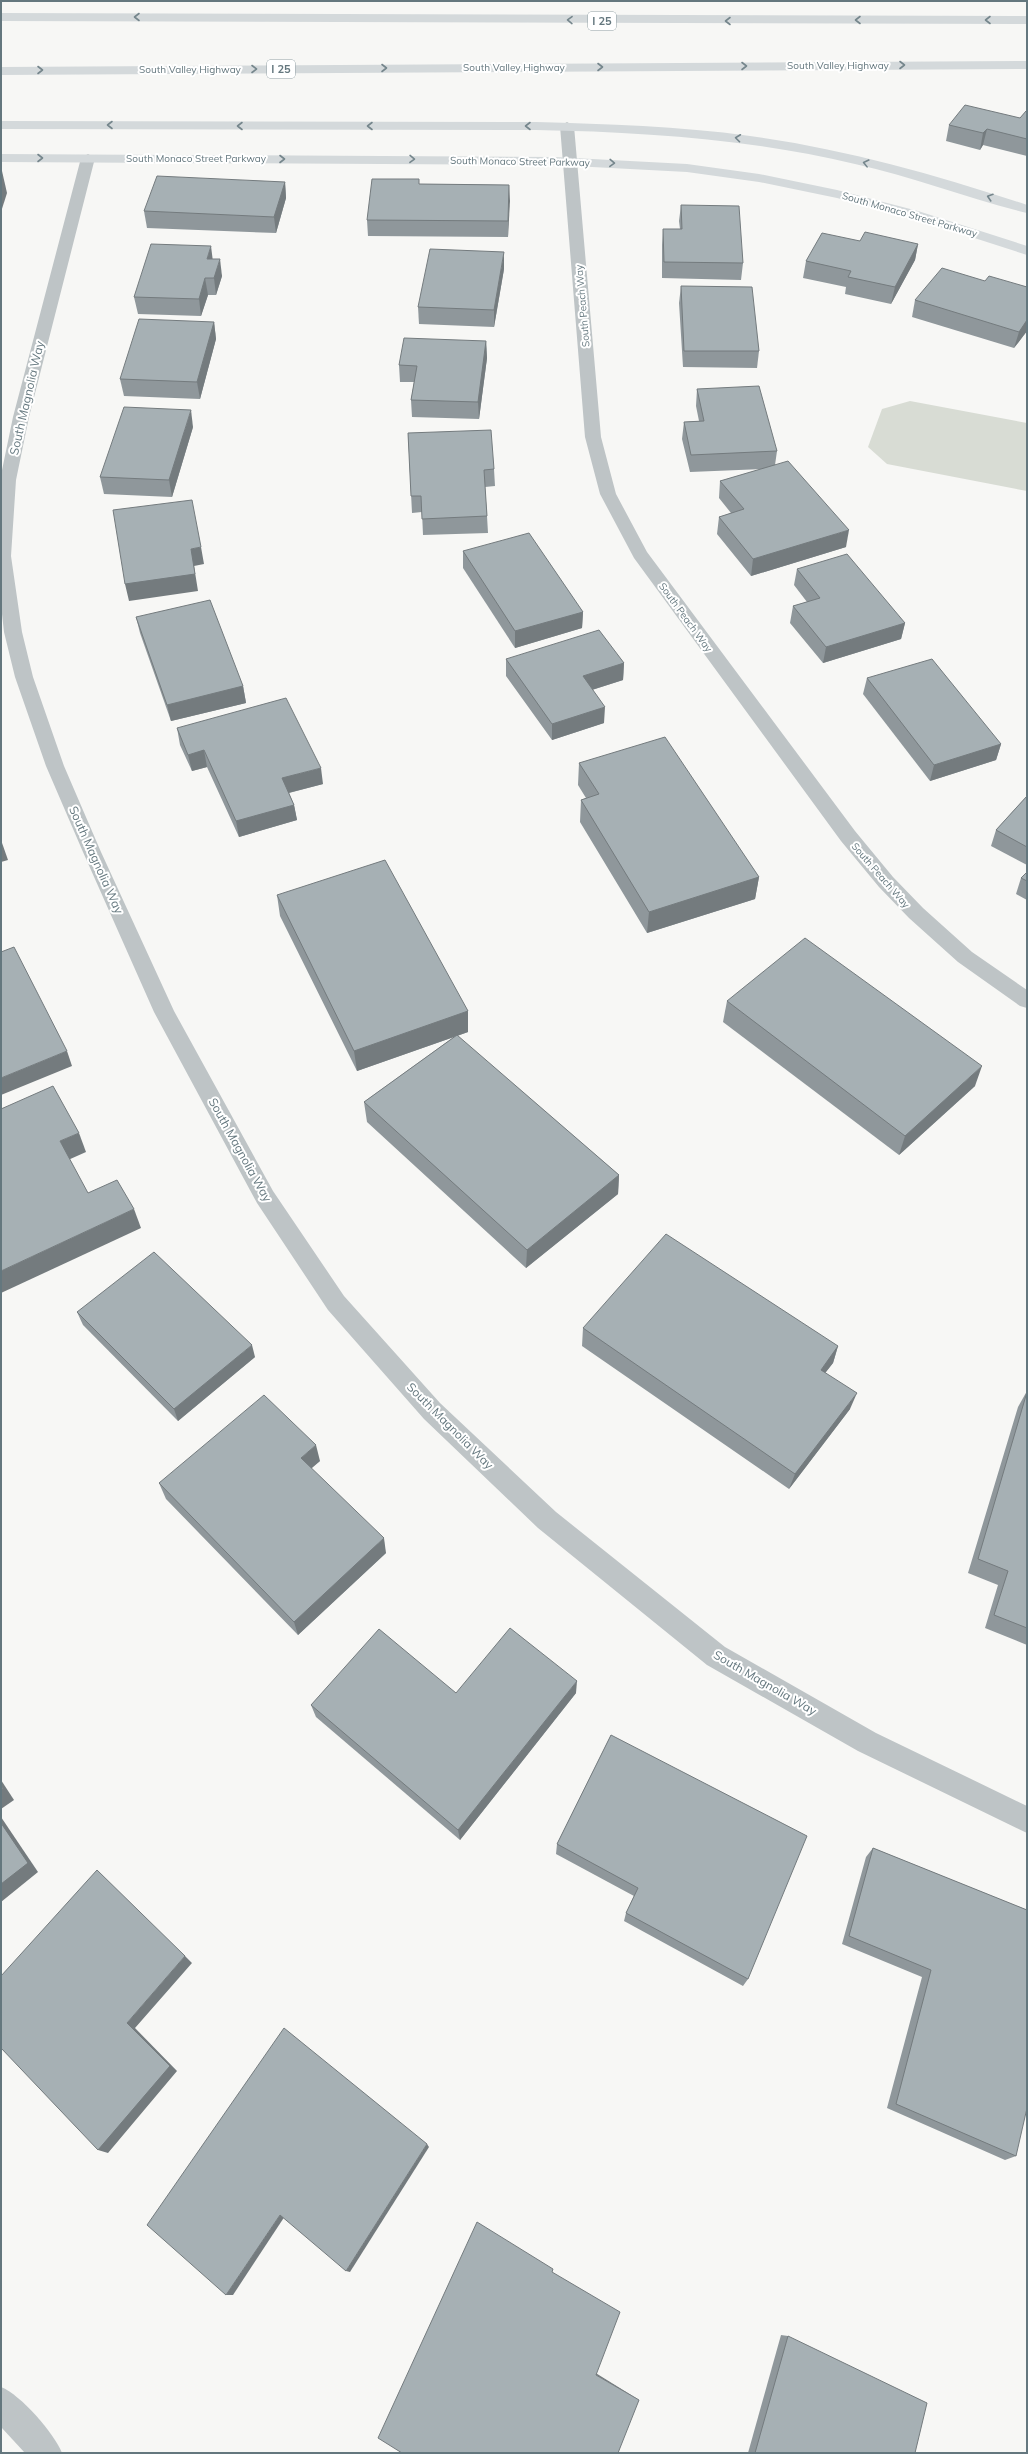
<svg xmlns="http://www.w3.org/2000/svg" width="1028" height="2454" font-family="Mulish,sans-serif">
  <rect width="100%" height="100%" fill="#f7f7f5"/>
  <path fill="#d8dcd4" d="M 910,401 L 1027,423 L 1027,491 L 887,464 L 868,447 L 882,409 Z"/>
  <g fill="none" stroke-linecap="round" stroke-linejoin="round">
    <g fill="#bec4c6" fill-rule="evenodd">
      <path d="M 567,122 L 574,126 L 601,437 L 616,494 L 647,552 L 855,831 L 893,877 L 923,908 L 972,952 L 1027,990 L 1027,1008 L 1020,1006 L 958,962 L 909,918 L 879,887 L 841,841 L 634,558 L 600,494 L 585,437 L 560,126 Z"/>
      <path d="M 88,154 L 95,158 L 29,417 L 16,480 L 11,556 L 22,632 L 33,677 L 64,766 L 101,852 L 174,1011 L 273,1191 L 344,1296 L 440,1403 L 556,1512 L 725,1647 L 876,1733 L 1027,1806 L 1027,1833 L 858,1751 L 707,1665 L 538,1528 L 424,1419 L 328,1310 L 257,1203 L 154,1012 L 83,852 L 46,766 L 15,677 L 4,632 L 1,605 L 1,475 L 13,417 L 81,158 Z"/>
      <path d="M 1,2387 C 21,2395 54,2433 62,2453 L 25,2453 L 1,2427 Z"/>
    </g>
    <g fill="#d4d9db" fill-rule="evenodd">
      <path d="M 1,121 L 536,122 C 607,124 679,126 750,136 C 845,149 937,175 1027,205 L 1027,213 C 969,199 914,177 855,164 C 750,139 643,132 536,130 L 1,129 Z"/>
      <path d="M 1,154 L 554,157 L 687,164 L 759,174 L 837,190 L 918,211 L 1027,246 L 1027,255 L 909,217 L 837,198 L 759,182 L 687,172 L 554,165 L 1,162 Z"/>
    </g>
    <g fill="#d4d9db" fill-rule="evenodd">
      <path d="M 1,13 L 1027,16 L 1027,24 L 1,21 Z"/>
      <path d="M 1027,61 L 1027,69 L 1,75 L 1,67 Z"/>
    </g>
  </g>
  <g fill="#8f979b">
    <path d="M 1027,111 L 1027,156 L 983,145 L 980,150 L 946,141 L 949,125 L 1020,118 Z"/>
    <path d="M 285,182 L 286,198 L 276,233 L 147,228 L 144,211 Z"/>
    <path d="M 420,184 L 509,185 L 508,237 L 368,236 L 367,220 Z"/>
    <path d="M 681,205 L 743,263 L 741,280 L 662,278 L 662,245 L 663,229 L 680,229 L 679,221 Z"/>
    <path d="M 860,241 L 918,244 L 915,260 L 891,304 L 845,294 L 846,287 L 803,278 L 806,261 Z"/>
    <path d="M 213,259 L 222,276 L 216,295 L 208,295 L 201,316 L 138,314 L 134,297 Z"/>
    <path d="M 504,269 L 494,327 L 419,324 L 418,307 Z"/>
    <path d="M 985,281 L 1027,287 L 1027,331 L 1014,348 L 912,317 L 915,300 Z"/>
    <path d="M 681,286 L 759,351 L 757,368 L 683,367 L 679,303 Z"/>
    <path d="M 214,322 L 216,339 L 200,399 L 124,396 L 120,379 Z"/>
    <path d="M 486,341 L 487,358 L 479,419 L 412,417 L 411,400 L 414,382 L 400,382 L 399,365 Z"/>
    <path d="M 697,389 L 777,451 L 775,465 L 846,547 L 751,576 L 717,534 L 719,517 L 731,513 L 719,498 L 720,481 L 763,469 L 690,472 L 682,439 L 684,422 L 699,421 L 696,406 Z"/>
    <path d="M 193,427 L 172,497 L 104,494 L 100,477 Z"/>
    <path d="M 408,433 L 494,469 L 495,486 L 485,487 L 487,516 L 488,533 L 423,535 L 422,512 L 412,513 Z"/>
    <path d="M 463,551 L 583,612 L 582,628 L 515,648 L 463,568 Z"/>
    <path d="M 797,569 L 905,623 L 901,639 L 823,663 L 790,623 L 793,606 L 807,602 L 794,585 Z"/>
    <path d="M 136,617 L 243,686 L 246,703 L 171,721 L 140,633 Z"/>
    <path d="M 506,659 L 624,663 L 623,680 L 592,690 L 604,723 L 552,740 L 506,676 Z"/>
    <path d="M 867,678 L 1001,744 L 996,760 L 930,781 L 863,694 Z"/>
    <path d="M 177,728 L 323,784 L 289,793 L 294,805 L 297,820 L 239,837 L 207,767 L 192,771 L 180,745 Z"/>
    <path d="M 579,763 L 759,877 L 755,899 L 647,933 L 580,822 L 581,800 L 586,798 L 578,785 Z"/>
    <path d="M 1027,796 L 1027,865 L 991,846 L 996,830 Z"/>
    <path d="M 1027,872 L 1027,900 L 1016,894 L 1021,878 Z"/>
    <path d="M 277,895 L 468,1011 L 468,1032 L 457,1036 L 619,1175 L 618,1194 L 526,1268 L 367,1122 L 364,1102 L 454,1037 L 357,1071 L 280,916 Z"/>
    <path d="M 727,1001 L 975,1086 L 899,1155 L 723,1022 Z"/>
    <path d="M 77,1312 L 255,1357 L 178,1421 L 83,1325 Z"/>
    <path d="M 583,1328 L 838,1346 L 833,1363 L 825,1373 L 850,1409 L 789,1489 L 582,1346 Z"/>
    <path d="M 1027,1391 L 1027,1645 L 985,1628 L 998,1585 L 968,1573 L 1018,1407 Z"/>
    <path d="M 320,1461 L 311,1468 L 386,1553 L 298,1635 L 166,1499 L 159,1483 Z"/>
    <path d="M 456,1693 L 576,1693 L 460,1840 L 316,1717 L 311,1705 Z"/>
    <path d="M 611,1735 L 748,1979 L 743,1986 L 624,1921 L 626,1913 L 634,1896 L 556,1854 L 557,1844 Z"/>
    <path d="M 873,1848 L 1027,1910 L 1016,2156 L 1005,2160 L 887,2108 L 922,1977 L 842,1944 L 866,1857 Z"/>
    <path d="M 781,2335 L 788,2336 L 915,2453 L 748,2453 Z"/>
  </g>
  <g fill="#747b7e">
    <path d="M 987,129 L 983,145 L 980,150 L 983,133 Z"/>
    <path d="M 2,171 L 7,193 L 1,212 L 1,172 Z"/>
    <path d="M 285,182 L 286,198 L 276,233 L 274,217 Z"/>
    <path d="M 509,185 L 510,201 L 508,237 L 508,221 Z"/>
    <path d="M 918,244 L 915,260 L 891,304 L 895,287 Z"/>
    <path d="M 211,246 L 213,262 L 207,259 Z"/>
    <path d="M 504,252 L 504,269 L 494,327 L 494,310 Z"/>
    <path d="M 220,259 L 222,276 L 216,295 L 214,278 Z"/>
    <path d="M 205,278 L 208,295 L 201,316 L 199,299 Z"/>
    <path d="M 1027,320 L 1027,331 L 1014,348 L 1019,332 Z"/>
    <path d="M 214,322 L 216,339 L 200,399 L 197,382 Z"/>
    <path d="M 486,341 L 487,358 L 479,419 L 478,402 Z"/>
    <path d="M 191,410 L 193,427 L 172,497 L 169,480 Z"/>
    <path d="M 849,530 L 846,547 L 751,576 L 753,559 Z"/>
    <path d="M 201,547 L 204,564 L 194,566 L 198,591 L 129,601 L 125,584 L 191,549 Z"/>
    <path d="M 583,612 L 582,628 L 515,648 L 515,631 Z"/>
    <path d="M 905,623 L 901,639 L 823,663 L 826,647 Z"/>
    <path d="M 624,663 L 623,680 L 582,693 L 583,676 Z"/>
    <path d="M 243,686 L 246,703 L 171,721 L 167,705 Z"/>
    <path d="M 605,707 L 604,723 L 552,740 L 552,724 Z"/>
    <path d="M 1001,744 L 996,760 L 930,781 L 934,765 Z"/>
    <path d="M 204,750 L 207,767 L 192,771 L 188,755 Z"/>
    <path d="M 321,768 L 323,784 L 284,794 L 282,778 Z"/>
    <path d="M 294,805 L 297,820 L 239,837 L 236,821 Z"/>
    <path d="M 1,840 L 8,860 L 1,862 Z"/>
    <path d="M 759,877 L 755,899 L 647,933 L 649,912 Z"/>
    <path d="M 468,1011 L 468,1032 L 357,1071 L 354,1051 Z"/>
    <path d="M 67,1051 L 72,1066 L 1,1095 L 1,1078 Z"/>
    <path d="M 982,1066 L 975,1086 L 899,1155 L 905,1136 Z"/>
    <path d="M 79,1133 L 86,1152 L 68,1160 L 60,1141 Z"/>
    <path d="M 619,1175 L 618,1194 L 526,1268 L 527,1250 Z"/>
    <path d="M 134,1209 L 141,1228 L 1,1293 L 1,1271 Z"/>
    <path d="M 252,1345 L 255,1357 L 178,1421 L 174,1409 Z"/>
    <path d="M 838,1346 L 833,1363 L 815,1386 L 821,1370 Z"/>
    <path d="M 857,1393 L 850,1409 L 789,1489 L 795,1474 Z"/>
    <path d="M 316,1445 L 320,1461 L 305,1474 L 301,1458 Z"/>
    <path d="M 384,1538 L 386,1553 L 298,1635 L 294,1622 Z"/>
    <path d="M 577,1681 L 576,1693 L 460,1840 L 458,1830 Z"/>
    <path d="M 1,1780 L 14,1800 L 1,1809 Z"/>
    <path d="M 1,1817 L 38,1872 L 1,1902 Z"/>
    <path d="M 185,1956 L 192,1963 L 135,2028 L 177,2071 L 108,2153 L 98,2150 L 127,2023 Z"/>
    <path d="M 427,2144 L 429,2147 L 350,2272 L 346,2271 Z"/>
    <path d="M 280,2215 L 285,2216 L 233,2295 L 226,2295 Z"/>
    <path d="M 594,2372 L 636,2398 L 639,2400 L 596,2375 Z"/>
  </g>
  <g fill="#a6b0b4" stroke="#747b7e">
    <path d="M 965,105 L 1020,118 L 1026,111 L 1027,111 L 1027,139 L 987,129 L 983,133 L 949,125 Z"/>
    <path d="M 157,176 L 285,182 L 274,217 L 144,211 Z"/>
    <path d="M 372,179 L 419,179 L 419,184 L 509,185 L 508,221 L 367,220 Z"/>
    <path d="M 681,205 L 739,206 L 743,263 L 664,262 L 663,229 L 682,229 Z"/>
    <path d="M 865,232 L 918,244 L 895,287 L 848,277 L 851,271 L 806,261 L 822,233 L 860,241 Z"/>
    <path d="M 151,244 L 211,246 L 207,259 L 220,259 L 214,278 L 205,278 L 199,299 L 134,297 Z"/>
    <path d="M 430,249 L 504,252 L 494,310 L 418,307 Z"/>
    <path d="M 942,268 L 985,281 L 989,276 L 1027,287 L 1027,320 L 1019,332 L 915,300 Z"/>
    <path d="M 681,286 L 752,287 L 759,351 L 684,351 Z"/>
    <path d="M 139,319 L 214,322 L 197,382 L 120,379 Z"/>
    <path d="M 404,338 L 486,341 L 478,402 L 411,400 L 417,366 L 399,365 Z"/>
    <path d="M 759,386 L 777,451 L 691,455 L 684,422 L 704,421 L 697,389 Z"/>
    <path d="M 124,407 L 191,410 L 169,480 L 100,477 Z"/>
    <path d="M 491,430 L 494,469 L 484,470 L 487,516 L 422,519 L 421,496 L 411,496 L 408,433 Z"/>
    <path d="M 788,461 L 849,530 L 753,559 L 719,517 L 744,509 L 720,481 Z"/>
    <path d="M 192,500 L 201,547 L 191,549 L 195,574 L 125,584 L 113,510 Z"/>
    <path d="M 529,533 L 583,612 L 515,631 L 463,551 Z"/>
    <path d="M 847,554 L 905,623 L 826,647 L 793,606 L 820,598 L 797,569 Z"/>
    <path d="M 210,600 L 243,686 L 167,705 L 136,617 Z"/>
    <path d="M 599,630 L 624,663 L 583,676 L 605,707 L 552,724 L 506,659 Z"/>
    <path d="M 932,659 L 1001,744 L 934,765 L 867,678 Z"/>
    <path d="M 286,698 L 321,768 L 282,778 L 294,805 L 236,821 L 204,750 L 188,755 L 177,728 Z"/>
    <path d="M 665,737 L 759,877 L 649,912 L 581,800 L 599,794 L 579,763 Z"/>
    <path d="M 1027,796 L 1027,847 L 996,830 Z"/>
    <path d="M 385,860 L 468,1011 L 354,1051 L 277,895 Z"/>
    <path d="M 1027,872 L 1027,881 L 1021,878 Z"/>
    <path d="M 805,938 L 982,1066 L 905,1136 L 727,1001 Z"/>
    <path d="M 14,947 L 67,1051 L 1,1078 L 1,952 Z"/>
    <path d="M 457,1035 L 619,1175 L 527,1250 L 364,1102 Z"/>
    <path d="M 53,1086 L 79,1133 L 60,1141 L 88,1193 L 117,1180 L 134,1209 L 1,1271 L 1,1109 Z"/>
    <path d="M 666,1234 L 838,1346 L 821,1370 L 857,1393 L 795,1474 L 583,1328 Z"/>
    <path d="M 154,1252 L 252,1345 L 174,1409 L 77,1312 Z"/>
    <path d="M 1027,1392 L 1027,1628 L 994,1615 L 1008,1571 L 978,1559 Z"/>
    <path d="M 264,1395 L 316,1445 L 301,1458 L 384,1538 L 294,1622 L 159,1483 Z"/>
    <path d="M 510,1628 L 577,1681 L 458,1830 L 311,1705 L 379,1629 L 456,1693 Z"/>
    <path d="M 611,1735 L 807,1836 L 748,1979 L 626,1913 L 638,1888 L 557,1844 Z"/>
    <path d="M 1,1785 L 3,1789 L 1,1791 Z"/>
    <path d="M 1,1823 L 28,1863 L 1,1884 Z"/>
    <path d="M 873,1848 L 1027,1910 L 1027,2108 L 1016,2156 L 896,2104 L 931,1970 L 849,1936 Z"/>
    <path d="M 97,1870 L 185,1956 L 127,2023 L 170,2066 L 98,2150 L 1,2048 L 1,1976 Z"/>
    <path d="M 284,2028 L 427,2144 L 346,2271 L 280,2215 L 226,2295 L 147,2225 Z"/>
    <path d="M 477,2222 L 553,2269 L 552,2272 L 620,2312 L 596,2375 L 639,2400 L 618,2453 L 402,2453 L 378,2438 Z"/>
    <path d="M 788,2336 L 927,2403 L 915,2453 L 755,2453 Z"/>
  </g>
  <defs><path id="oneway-chevron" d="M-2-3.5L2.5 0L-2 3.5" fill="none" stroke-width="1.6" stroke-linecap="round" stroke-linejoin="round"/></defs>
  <g stroke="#75868c">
    <use href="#oneway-chevron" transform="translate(137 17) rotate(180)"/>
    <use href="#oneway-chevron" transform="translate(570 20) rotate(-179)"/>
    <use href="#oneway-chevron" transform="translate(858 20) rotate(180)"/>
    <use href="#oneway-chevron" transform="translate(988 20) rotate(180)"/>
    <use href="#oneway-chevron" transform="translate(728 21) rotate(180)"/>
    <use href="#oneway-chevron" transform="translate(902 65)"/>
    <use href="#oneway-chevron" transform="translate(744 66)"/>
    <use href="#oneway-chevron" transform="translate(600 67)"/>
    <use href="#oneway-chevron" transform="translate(384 68)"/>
    <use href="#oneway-chevron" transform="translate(254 69)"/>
    <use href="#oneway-chevron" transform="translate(40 70)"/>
    <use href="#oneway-chevron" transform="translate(110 125) rotate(-180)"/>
    <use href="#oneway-chevron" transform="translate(240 126) rotate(-180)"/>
    <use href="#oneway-chevron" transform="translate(370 126) rotate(-180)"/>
    <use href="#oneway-chevron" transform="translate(528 126) rotate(-180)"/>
    <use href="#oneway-chevron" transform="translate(738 138) rotate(-173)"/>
    <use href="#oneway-chevron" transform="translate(40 158)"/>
    <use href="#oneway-chevron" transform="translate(282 159)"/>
    <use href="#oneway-chevron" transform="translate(412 159) rotate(1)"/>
    <use href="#oneway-chevron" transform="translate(612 163) rotate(2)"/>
    <use href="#oneway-chevron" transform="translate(866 163) rotate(-166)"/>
    <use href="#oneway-chevron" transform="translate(990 197) rotate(-162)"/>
  </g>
  <g text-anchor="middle" stroke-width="4" stroke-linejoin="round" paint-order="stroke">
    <g font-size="10" fill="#64777e" stroke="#fff">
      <text x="838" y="69">South Valley Highway</text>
      <text x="514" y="71">South Valley Highway</text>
      <text x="190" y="73">South Valley Highway</text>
      <text x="196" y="162">South Monaco Street Parkway</text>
      <text transform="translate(520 161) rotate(1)" y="4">South Monaco Street Parkway</text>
      <text transform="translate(910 214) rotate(16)" y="4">South Monaco Street Parkway</text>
      <text transform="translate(582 306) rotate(-95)" y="4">South Peach Way</text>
      <text transform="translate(686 617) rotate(54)" y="4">South Peach Way</text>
      <text transform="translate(881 875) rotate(49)" y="4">South Peach Way</text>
    </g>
    <g fill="#fff" stroke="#92a0a5" stroke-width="1">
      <rect x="588" y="12" width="28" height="18" rx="3"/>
      <rect x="267" y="60" width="28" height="18" rx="3"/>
    </g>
    <g font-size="11" font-weight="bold" fill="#64777e">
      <text x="602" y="25">I 25</text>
      <text x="281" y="73">I 25</text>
    </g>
    <g font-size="12" fill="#64777e" stroke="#fff">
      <text transform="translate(27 398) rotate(-77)" y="4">South Magnolia Way</text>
      <text transform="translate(96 860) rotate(66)" y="4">South Magnolia Way</text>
      <text transform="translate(240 1150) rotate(61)" y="4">South Magnolia Way</text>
      <text transform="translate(450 1426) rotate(45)" y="4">South Magnolia Way</text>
      <text transform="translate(765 1683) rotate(30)" y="4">South Magnolia Way</text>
    </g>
  </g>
  <rect width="1028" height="2454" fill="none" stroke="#64777e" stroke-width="4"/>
</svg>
